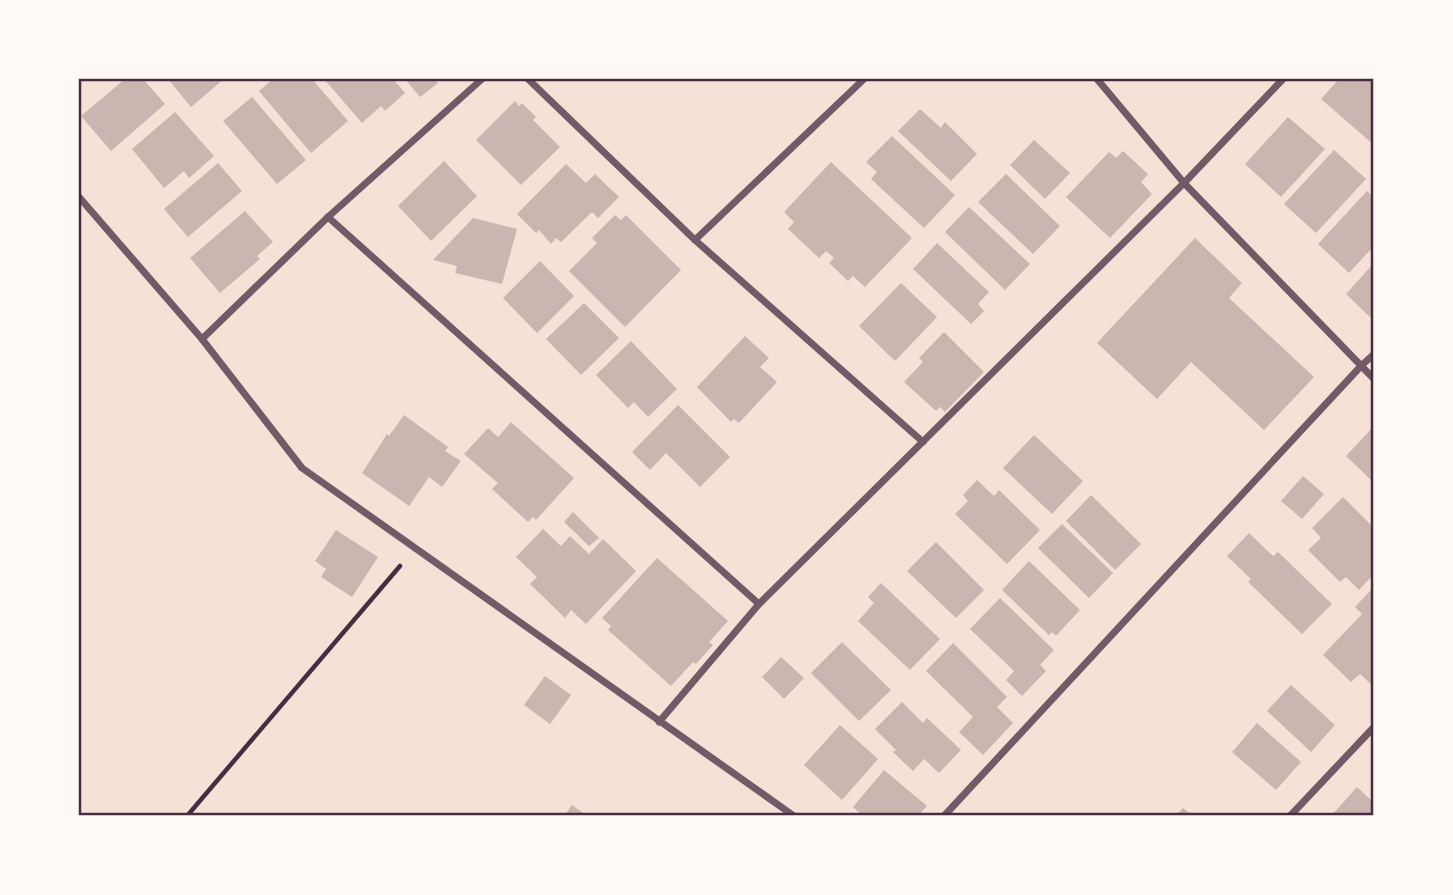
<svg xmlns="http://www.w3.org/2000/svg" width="1453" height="895" font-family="Mulish,sans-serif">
  <rect width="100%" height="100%" fill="#f7e1d7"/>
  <g fill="#ccb4b1">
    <path d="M 125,79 L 143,79 L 165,104 L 111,151 L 81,116 Z"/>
    <path d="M 168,79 L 224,79 L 191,107 Z"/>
    <path d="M 273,79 L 312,79 L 348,121 L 311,153 L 259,91 Z"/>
    <path d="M 324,79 L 393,79 L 405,93 L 385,111 L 381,106 L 362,123 Z"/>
    <path d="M 405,79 L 435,79 L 438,83 L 420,97 Z"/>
    <path d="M 1339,79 L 1371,79 L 1374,81 L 1374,145 L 1321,99 Z"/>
    <path d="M 252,97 L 306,160 L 277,184 L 223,121 Z"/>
    <path d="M 515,101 L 519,106 L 522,103 L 536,117 L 533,120 L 560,147 L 521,185 L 476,140 Z"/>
    <path d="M 920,109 L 941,128 L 945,122 L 977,154 L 951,181 L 898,131 Z"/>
    <path d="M 175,112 L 214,156 L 189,178 L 184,171 L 164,188 L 132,149 Z"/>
    <path d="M 1288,117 L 1325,149 L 1281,197 L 1245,164 Z"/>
    <path d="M 892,136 L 955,195 L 924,228 L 871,179 L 877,172 L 866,162 Z"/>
    <path d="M 1034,140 L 1070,173 L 1045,199 L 1010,165 Z"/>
    <path d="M 1334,150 L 1366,179 L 1316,233 L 1284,204 Z"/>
    <path d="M 1123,151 L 1148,174 L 1141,182 L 1152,194 L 1110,238 L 1066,197 L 1109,152 L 1116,158 Z"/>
    <path d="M 444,161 L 477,196 L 431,241 L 398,206 Z"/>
    <path d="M 831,162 L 912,238 L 865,287 L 853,276 L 848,281 L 829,263 L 834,258 L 826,251 L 819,258 L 788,229 L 794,222 L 784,212 Z"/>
    <path d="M 218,163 L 242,191 L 188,237 L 164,209 Z"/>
    <path d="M 566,164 L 586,183 L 595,174 L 619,197 L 598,218 L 592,212 L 561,242 L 556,238 L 551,244 L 539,230 L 536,233 L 517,214 Z"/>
    <path d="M 1006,174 L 1060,226 L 1033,254 L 978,202 Z"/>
    <path d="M 1367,191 L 1374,198 L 1374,246 L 1349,273 L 1318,244 Z"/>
    <path d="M 969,207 L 1030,264 L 1005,290 L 945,232 Z"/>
    <path d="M 245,211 L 273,242 L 257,256 L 260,259 L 220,293 L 190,258 Z"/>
    <path d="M 615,215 L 621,220 L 626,215 L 681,270 L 625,327 L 569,271 L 597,243 L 592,238 Z"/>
    <path d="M 473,218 L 517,229 L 502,284 L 455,273 L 457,266 L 433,260 Z"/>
    <path d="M 1195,238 L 1242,283 L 1229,298 L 1314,377 L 1264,430 L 1191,362 L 1157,399 L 1097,343 Z"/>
    <path d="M 937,243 L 989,292 L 978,304 L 984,311 L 971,324 L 913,269 Z"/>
    <path d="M 540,261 L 574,296 L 537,333 L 503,298 Z"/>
    <path d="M 1374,263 L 1374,321 L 1346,294 Z"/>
    <path d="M 901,283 L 937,317 L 895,361 L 859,326 Z"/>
    <path d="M 584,303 L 619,338 L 581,375 L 546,339 Z"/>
    <path d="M 944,332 L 984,372 L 945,412 L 940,407 L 936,411 L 904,382 L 923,362 L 919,358 Z"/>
    <path d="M 745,336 L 769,358 L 760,367 L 777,382 L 739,423 L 734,419 L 731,422 L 697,387 Z"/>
    <path d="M 631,341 L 677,389 L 648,417 L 634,402 L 628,408 L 596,375 Z"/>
    <path d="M 678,405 L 730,457 L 700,487 L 666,453 L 650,470 L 632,452 Z"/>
    <path d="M 404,415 L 448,447 L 445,451 L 461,461 L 442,487 L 429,477 L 409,506 L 362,473 L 387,434 L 389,436 Z"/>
    <path d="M 511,422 L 574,478 L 536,520 L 533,517 L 528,522 L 492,489 L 498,483 L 464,454 L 488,428 L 498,437 Z"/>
    <path d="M 1374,426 L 1374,483 L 1346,456 Z"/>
    <path d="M 1034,435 L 1083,481 L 1052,514 L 1003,468 Z"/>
    <path d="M 1303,476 L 1324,494 L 1302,519 L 1281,501 Z"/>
    <path d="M 977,480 L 994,496 L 999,490 L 1040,530 L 1007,564 L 955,514 L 968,501 L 963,495 Z"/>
    <path d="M 1091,495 L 1141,544 L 1115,570 L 1066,521 Z"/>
    <path d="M 1343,497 L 1374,528 L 1374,574 L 1359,590 L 1346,577 L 1340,582 L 1308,550 L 1321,538 L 1312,528 Z"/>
    <path d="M 573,512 L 599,538 L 589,546 L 564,522 Z"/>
    <path d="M 1062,524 L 1113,573 L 1089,598 L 1038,548 Z"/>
    <path d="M 543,529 L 561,546 L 570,536 L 589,554 L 603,539 L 636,571 L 586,624 L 571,610 L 565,618 L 530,584 L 537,577 L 516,557 Z"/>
    <path d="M 336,530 L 378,557 L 352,597 L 321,577 L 326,569 L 315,561 Z"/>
    <path d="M 1249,533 L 1273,556 L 1278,552 L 1332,604 L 1302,634 L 1248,582 L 1251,579 L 1227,556 Z"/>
    <path d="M 936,542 L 984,590 L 956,618 L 907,571 Z"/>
    <path d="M 657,558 L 728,621 L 709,642 L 713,645 L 696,664 L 693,662 L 671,686 L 608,630 L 611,626 L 602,618 Z"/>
    <path d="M 1029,561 L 1080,610 L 1056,636 L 1052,632 L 1049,635 L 1002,590 Z"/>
    <path d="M 881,583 L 940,639 L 910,670 L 858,621 L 874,603 L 868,597 Z"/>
    <path d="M 1371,590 L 1374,592 L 1374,687 L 1360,674 L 1351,682 L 1323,655 L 1362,614 L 1355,607 Z"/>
    <path d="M 1000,598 L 1054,650 L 1040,665 L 1046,671 L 1022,696 L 1006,680 L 1014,671 L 970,629 Z"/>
    <path d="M 842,642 L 891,690 L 859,721 L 811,673 Z"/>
    <path d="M 953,643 L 1007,697 L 997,707 L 1013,723 L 983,755 L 959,732 L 973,717 L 926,671 Z"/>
    <path d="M 781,657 L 804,678 L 784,699 L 762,677 Z"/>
    <path d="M 545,676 L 571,695 L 550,724 L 524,705 Z"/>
    <path d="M 1291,685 L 1335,725 L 1311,752 L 1267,711 Z"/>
    <path d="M 902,702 L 923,723 L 927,718 L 961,750 L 939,773 L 924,759 L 913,771 L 893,752 L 896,750 L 875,729 Z"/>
    <path d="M 1257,723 L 1301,762 L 1276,790 L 1232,752 Z"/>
    <path d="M 840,725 L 878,759 L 842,800 L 804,765 Z"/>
    <path d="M 884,770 L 927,806 L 918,816 L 863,816 L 853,807 Z"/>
    <path d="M 1357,787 L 1374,803 L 1374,816 L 1331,816 Z"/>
    <path d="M 572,805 L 587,816 L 564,816 Z"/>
    <path d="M 1183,808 L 1193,816 L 1175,816 Z"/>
  </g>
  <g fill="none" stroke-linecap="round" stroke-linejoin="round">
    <path stroke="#4a2c40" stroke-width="4.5" d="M 187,816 L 400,566"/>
    <g stroke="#755966" stroke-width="7">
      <path d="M 528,79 L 695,240 L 923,442"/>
      <path d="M 1097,79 L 1184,183 L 1374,379"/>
      <path d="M 79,197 L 202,339 L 302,468 L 794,816"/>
      <path d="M 328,217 L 759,604"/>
      <path d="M 695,240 L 864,79"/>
      <path d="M 202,339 L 328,217 L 482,79"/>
      <path d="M 659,722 L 759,604 L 1184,183 L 1283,79"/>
      <path d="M 944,816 L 1361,366 L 1374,354"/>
      <path d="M 1290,816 L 1374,727"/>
    </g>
  </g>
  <rect width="1453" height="895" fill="none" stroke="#fffaf5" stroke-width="161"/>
  <rect x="80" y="80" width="1292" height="734" fill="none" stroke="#4a2c40" stroke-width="2.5"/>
</svg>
